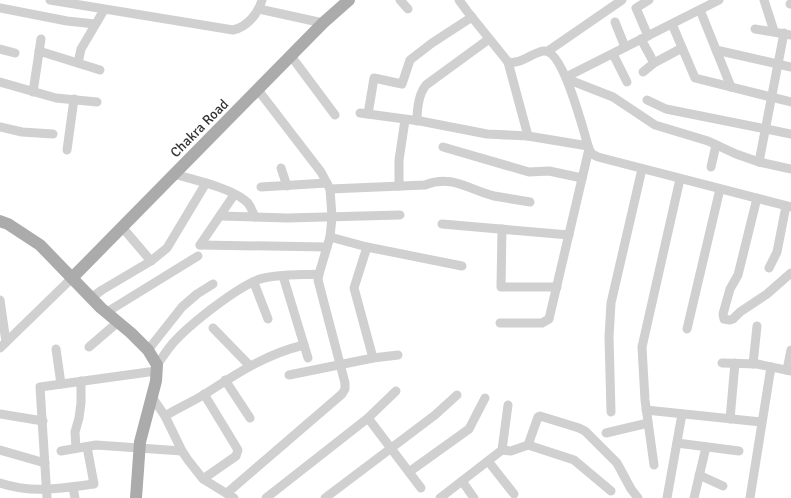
<svg xmlns="http://www.w3.org/2000/svg" width="791" height="498" font-family="Signika,sans-serif">
  <rect width="100%" height="100%" fill="#fff"/>
  <g fill="none" stroke-linecap="round" stroke-linejoin="round">
    <g stroke="#d0d0d0" stroke-width="9">
      <path d="M 50,0 L 233,30 C 247,27 258,14 262,0"/>
      <path d="M 400,0 L 408,9"/>
      <path d="M 459,0 L 467,11 L 508,62 C 522,65 535,50 545,51 C 564,52 584,133 589,149 L 592,154 L 598,157 L 791,207"/>
      <path d="M 719,0 L 570,75 L 567,79 L 613,97 L 655,125 L 708,141 L 736,154 L 759,162 L 791,169"/>
      <path d="M 764,0 L 774,31"/>
      <path d="M 790,4 L 791,3"/>
      <path d="M 0,8 L 67,21 L 95,24"/>
      <path d="M 259,9 L 323,23"/>
      <path d="M 700,10 L 731,87"/>
      <path d="M 615,22 L 625,47"/>
      <path d="M 672,24 L 695,78 L 791,102"/>
      <path d="M 755,29 L 791,35"/>
      <path d="M 648,36 L 636,8 L 649,0"/>
      <path d="M 641,39 L 654,63"/>
      <path d="M 0,49 L 15,53"/>
      <path d="M 716,50 L 791,67"/>
      <path d="M 39,51 L 100,70"/>
      <path d="M 548,51 L 622,0"/>
      <path d="M 613,54 L 627,82"/>
      <path d="M 291,56 L 335,115"/>
      <path d="M 508,62 L 528,136 L 588,146"/>
      <path d="M 78,63 L 81,49 L 104,10"/>
      <path d="M 643,72 L 654,63 L 682,48"/>
      <path d="M 0,82 L 56,98 L 97,102"/>
      <path d="M 33,92 L 41,39"/>
      <path d="M 647,100 L 666,109 L 791,134"/>
      <path d="M 360,113 L 420,121 L 487,134 L 528,136"/>
      <path d="M 368,114 L 374,78 L 402,84 L 410,60 L 432,43 L 472,17"/>
      <path d="M 417,121 C 417,109 418,95 426,85 L 489,39"/>
      <path d="M 0,127 L 22,132 L 53,134"/>
      <path d="M 443,147 L 529,172 L 549,171 L 582,178"/>
      <path d="M 67,150 L 74,99"/>
      <path d="M 759,162 L 784,33"/>
      <path d="M 711,167 L 716,145"/>
      <path d="M 281,168 L 287,186"/>
      <path d="M 174,174 C 194,180 233,188 248,203 C 251,207 253,213 255,217"/>
      <path d="M 399,186 L 399,160 L 405,120"/>
      <path d="M 261,187 L 327,183"/>
      <path d="M 330,189 L 425,185 C 452,174 469,190 494,196 C 506,198 518,200 530,202"/>
      <path d="M 757,198 L 738,275 L 730,289 L 723,314 L 724,319 L 730,320 L 733,319 L 740,312 L 767,294 L 791,273"/>
      <path d="M 220,216 L 287,218 L 400,215"/>
      <path d="M 442,224 L 569,235"/>
      <path d="M 122,227 L 151,261"/>
      <path d="M 502,229 L 501,287 L 557,287"/>
      <path d="M 330,237 L 367,247 L 462,266"/>
      <path d="M 200,245 L 327,247"/>
      <path d="M 200,245 L 234,195"/>
      <path d="M 367,247 L 354,288 L 373,358"/>
      <path d="M 769,268 L 777,252 L 786,206"/>
      <path d="M 283,276 L 308,358"/>
      <path d="M 254,283 L 268,319"/>
      <path d="M 91,298 L 102,290 L 151,261 L 167,248 L 206,183"/>
      <path d="M 0,300 L 6,342"/>
      <path d="M 107,312 L 198,256"/>
      <path d="M 500,323 L 542,323 L 549,319 L 589,149"/>
      <path d="M 213,328 L 250,366"/>
      <path d="M 687,329 L 720,189"/>
      <path d="M 89,347 L 118,322"/>
      <path d="M 0,348 L 72,278"/>
      <path d="M 56,349 L 61,384"/>
      <path d="M 148,350 L 182,307 L 197,294 L 213,284"/>
      <path d="M 722,363 L 757,364 L 791,371"/>
      <path d="M 753,364 L 757,326"/>
      <path d="M 157,365 C 162,358 167,350 173,343 C 190,324 237,287 260,279 C 276,274 301,275 319,274"/>
      <path d="M 787,370 L 791,350"/>
      <path d="M 289,375 L 373,358 L 398,355"/>
      <path d="M 225,380 L 250,418"/>
      <path d="M 152,397 L 165,416 L 182,451 L 188,460 L 203,479 L 234,498"/>
      <path d="M 646,410 L 761,422"/>
      <path d="M 611,412 L 609,337 L 611,303 L 642,169"/>
      <path d="M 0,414 L 43,421"/>
      <path d="M 165,416 C 178,408 192,402 205,394 C 238,373 266,354 304,345"/>
      <path d="M 368,418 L 421,488"/>
      <path d="M 730,419 L 735,363"/>
      <path d="M 606,433 L 648,423"/>
      <path d="M 677,443 L 739,451"/>
      <path d="M 528,445 L 538,417 L 540,416 L 579,428 L 585,431 L 617,463 L 631,489 L 638,498"/>
      <path d="M 76,448 L 75,432 L 79,418 L 81,403 L 81,381"/>
      <path d="M 0,450 L 45,463"/>
      <path d="M 502,450 L 511,451 L 528,445 L 568,458 L 574,460 L 611,491"/>
      <path d="M 61,451 L 96,445 L 182,451"/>
      <path d="M 488,461 L 514,494"/>
      <path d="M 654,465 L 645,400 L 642,347 L 680,179"/>
      <path d="M 409,472 L 469,429 L 485,398"/>
      <path d="M 699,475 L 723,486"/>
      <path d="M 203,479 L 236,456 L 238,450 L 204,394"/>
      <path d="M 462,481 L 474,498"/>
      <path d="M 0,483 C 32,494 62,488 94,484 L 87,447"/>
      <path d="M 73,487 L 75,498"/>
      <path d="M 227,493 L 342,394 L 345,389 L 345,383 L 318,280 L 319,274 L 330,237 L 332,217 L 330,189 L 321,172 L 258,90"/>
      <path d="M 47,498 L 40,387 L 156,371"/>
      <path d="M 266,498 L 368,418 L 396,391"/>
      <path d="M 325,498 L 435,415 L 457,395"/>
      <path d="M 440,498 L 502,450 L 508,405"/>
      <path d="M 667,498 L 682,414"/>
      <path d="M 694,498 L 706,447"/>
      <path d="M 750,498 L 771,367"/>
    </g>
    <g stroke="#ababab" stroke-width="12">
      <path d="M 0,221 L 8,224 L 40,245 L 101,308 L 131,333 L 148,350 L 157,365 L 156,381 L 140,442 L 136,498"/>
      <path d="M 72,278 L 323,23 L 349,0"/>
    </g>
  </g>
  <g text-anchor="middle" stroke-width="4" stroke-linejoin="round" paint-order="stroke">
    <g font-size="14" fill="#333" stroke="#fff">
      <text transform="translate(199 128) rotate(-45)" y="5">Chakra Road</text>
    </g>
  </g>
</svg>
